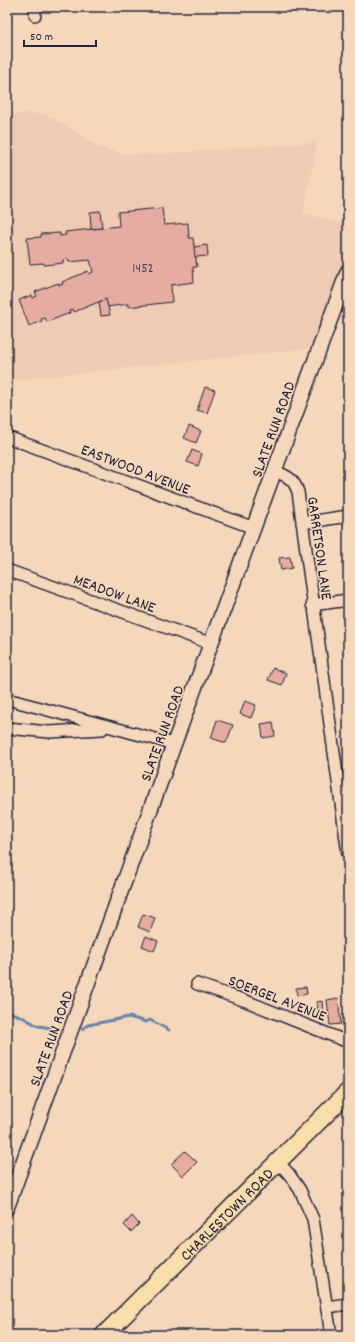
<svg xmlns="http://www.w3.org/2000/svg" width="355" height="1342" font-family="Dekko,sans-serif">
  <rect width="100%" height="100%" fill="#f5d8bb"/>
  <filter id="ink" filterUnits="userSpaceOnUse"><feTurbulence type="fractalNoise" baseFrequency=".025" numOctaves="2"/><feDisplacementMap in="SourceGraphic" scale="8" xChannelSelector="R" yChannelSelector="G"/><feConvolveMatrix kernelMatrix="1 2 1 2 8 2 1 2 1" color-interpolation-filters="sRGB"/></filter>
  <g filter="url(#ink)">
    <path fill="#f0cbb3" d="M 22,113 L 44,114 L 60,122 L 99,147 L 123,154 L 154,154 L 318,142 L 303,213 L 348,225 L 348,257 L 314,348 L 7,381 L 7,116 Z"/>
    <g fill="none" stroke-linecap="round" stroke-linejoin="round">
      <g stroke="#6884a8" stroke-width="3">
        <path d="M 7,1011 L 22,1017 L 38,1026 L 60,1029"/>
        <path d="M 82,1029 L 88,1025 L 129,1017 L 146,1022 L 150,1020 L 169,1030"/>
      </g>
    </g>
    <g fill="#e6aca1" stroke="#22223b">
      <path d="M 162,208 L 164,225 L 188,223 L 189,238 L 193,238 L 197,267 L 193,267 L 194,282 L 171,285 L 172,302 L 128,307 L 128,304 L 107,307 L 106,299 L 74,312 L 73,309 L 69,311 L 70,313 L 47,322 L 45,318 L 41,319 L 42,321 L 29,326 L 19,300 L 32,295 L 33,298 L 37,296 L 35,292 L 58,283 L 59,285 L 63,284 L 62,282 L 88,271 L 89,274 L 93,272 L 90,260 L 69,262 L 68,259 L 63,260 L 63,263 L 44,265 L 44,263 L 30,264 L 27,238 L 41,237 L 41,234 L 60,233 L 60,236 L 66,235 L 65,232 L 119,226 L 118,212 Z"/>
      <path d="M 100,211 L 102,228 L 91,229 L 90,212 Z"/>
      <path d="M 207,245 L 208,256 L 195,257 L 194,247 Z"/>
      <path d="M 106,299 L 110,315 L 101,316 L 99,302 Z"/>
      <path d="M 205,387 L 215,390 L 207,413 L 197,410 Z"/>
      <path d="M 189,426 L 201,431 L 196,443 L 184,438 Z"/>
      <path d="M 192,450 L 202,454 L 198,466 L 187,462 Z"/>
      <path d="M 290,557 L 292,568 L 281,570 L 279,558 Z"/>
      <path d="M 273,668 L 286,673 L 282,685 L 268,680 Z"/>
      <path d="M 245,701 L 256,705 L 251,718 L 240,714 Z"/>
      <path d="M 217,720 L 233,725 L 226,743 L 211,738 Z"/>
      <path d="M 273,722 L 275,736 L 263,738 L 261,724 Z"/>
      <path d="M 143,914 L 155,918 L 150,932 L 138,927 Z"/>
      <path d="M 146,936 L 158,941 L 154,951 L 142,946 Z"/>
      <path d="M 306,987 L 307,994 L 297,996 L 296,988 Z"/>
      <path d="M 338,998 L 341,1024 L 330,1025 L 327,1000 Z"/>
      <path d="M 322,1001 L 323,1011 L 318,1012 L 317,1002 Z"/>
      <path d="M 185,1151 L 197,1162 L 183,1176 L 171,1164 Z"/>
      <path d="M 132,1216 L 139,1224 L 131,1232 L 124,1225 Z"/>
    </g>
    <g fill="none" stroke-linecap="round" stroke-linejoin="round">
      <g stroke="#22223b" stroke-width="14">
        <g id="minor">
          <path d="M 35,15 L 35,7"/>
          <path d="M 7,437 L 254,528"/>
          <path d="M 275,471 C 287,476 294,479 298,492 L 348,854"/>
          <path d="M 302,523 L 348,516"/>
          <path d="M 7,570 L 212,644"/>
          <path d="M 312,605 L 348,600"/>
          <path d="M 7,699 L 174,744"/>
          <path d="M 7,728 L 49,732 L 102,729"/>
          <path d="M 197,984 L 246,1001 L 348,1042"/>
          <path d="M 277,1161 L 289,1174 L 300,1190 L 313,1219 L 331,1335"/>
          <path d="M 327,1307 L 348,1304"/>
        </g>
      </g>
      <g stroke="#22223b" stroke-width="17">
        <path id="tertiary" d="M 7,1207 L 174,744 L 348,271"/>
      </g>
      <g stroke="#22223b" stroke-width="20">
        <g id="primary">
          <path id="s1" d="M 104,1335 L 348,1092"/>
        </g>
      </g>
      <use href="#minor" stroke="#f5d8bb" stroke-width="11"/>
      <use href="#tertiary" stroke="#f5d8bb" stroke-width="14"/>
      <use href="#primary" stroke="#f9ddab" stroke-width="17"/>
    </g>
  </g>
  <g text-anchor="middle" stroke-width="3" stroke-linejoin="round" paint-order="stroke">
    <g font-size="14" fill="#534454">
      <text x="143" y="272">1452</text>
    </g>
    <g font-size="16" fill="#22223b" stroke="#f5d8bb">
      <text transform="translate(272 429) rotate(-70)" y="6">SLATE RUN ROAD</text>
      <text transform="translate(136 468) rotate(21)" y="6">EASTWOOD AVENUE</text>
      <text transform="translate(321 548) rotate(82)" y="6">GARRETSON LANE</text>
      <text transform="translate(115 592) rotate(20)" y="6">MEADOW LANE</text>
      <text transform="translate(161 733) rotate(-70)" y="6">SLATE RUN ROAD</text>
      <text transform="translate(278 997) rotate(21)" y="6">SOERGEL AVENUE</text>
      <text transform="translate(50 1038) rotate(-70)" y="6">SLATE RUN ROAD</text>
      <text dy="6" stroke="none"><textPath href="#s1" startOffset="172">CHARLESTOWN ROAD</textPath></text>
    </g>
  </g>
  <rect width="355" height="1342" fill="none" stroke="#f5d8bb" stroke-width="24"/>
  <rect x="12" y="12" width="331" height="1318" fill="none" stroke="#22223b" stroke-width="1.5" filter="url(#ink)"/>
  <path d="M24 40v6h72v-6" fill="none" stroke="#22223b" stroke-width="2"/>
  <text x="30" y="40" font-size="12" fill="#22223b" stroke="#f5d8bb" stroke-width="3" paint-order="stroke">50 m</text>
</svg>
